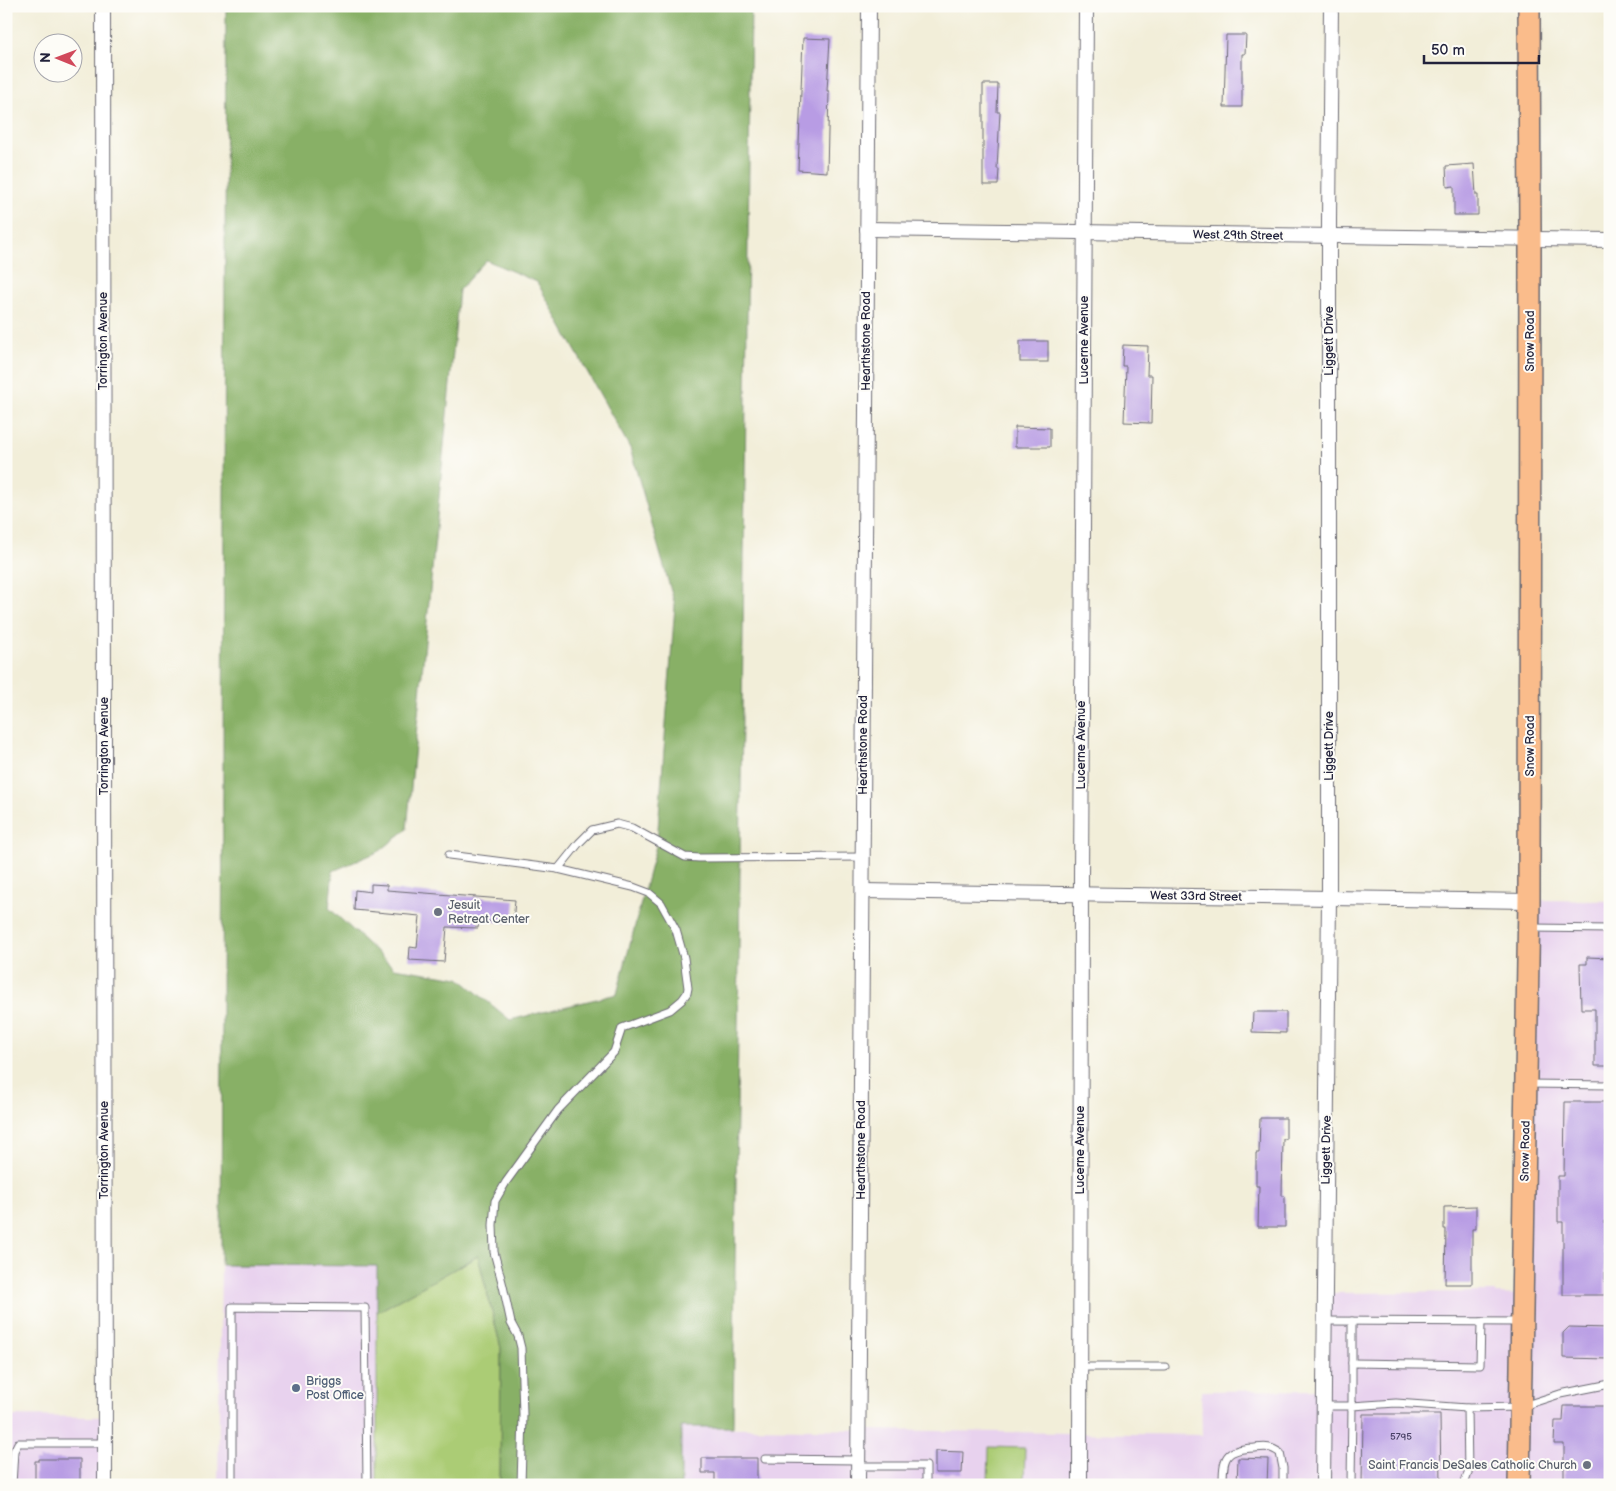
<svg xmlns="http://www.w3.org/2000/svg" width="1616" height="1491" font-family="'Balsamiq Sans',sans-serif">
  <rect width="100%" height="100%" fill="#fdfcf7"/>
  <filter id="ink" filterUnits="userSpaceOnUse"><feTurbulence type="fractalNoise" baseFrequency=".02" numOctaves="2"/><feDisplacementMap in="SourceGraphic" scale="10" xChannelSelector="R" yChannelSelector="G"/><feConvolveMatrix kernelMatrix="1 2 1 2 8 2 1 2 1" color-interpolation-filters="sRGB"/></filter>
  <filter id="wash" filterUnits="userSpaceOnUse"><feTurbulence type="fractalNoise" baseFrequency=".0096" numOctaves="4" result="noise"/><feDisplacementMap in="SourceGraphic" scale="20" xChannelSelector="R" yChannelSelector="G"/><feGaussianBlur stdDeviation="1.12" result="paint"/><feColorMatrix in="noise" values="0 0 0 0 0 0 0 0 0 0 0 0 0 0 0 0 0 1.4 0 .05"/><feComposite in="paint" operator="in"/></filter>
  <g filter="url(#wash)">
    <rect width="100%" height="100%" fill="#f2eed9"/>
    <g fill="#e8d2ee">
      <path d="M 1544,900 L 1610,901 L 1610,1485 L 680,1485 L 681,1427 L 1202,1435 L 1201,1391 L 1324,1390 L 1325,1293 L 1495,1292 L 1495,1294 L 1522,1295 L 1529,901 Z"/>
      <path d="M 221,1265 L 377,1266 L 377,1485 L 218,1485 Z"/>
      <path d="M 6,1416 L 104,1417 L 105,1485 L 6,1485 Z"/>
    </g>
    <g fill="#abcc75" stroke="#667758">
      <path d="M 478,1256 L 501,1348 L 500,1485 L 377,1485 L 377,1312 Z"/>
      <path d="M 989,1447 L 1025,1448 L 1024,1485 L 988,1485 Z"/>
    </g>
    <path fill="#88b066" stroke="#556950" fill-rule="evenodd" d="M 226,6 L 751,6 L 733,1427 L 681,1427 L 681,1485 L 500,1485 L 501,1348 L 478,1256 L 377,1312 L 377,1266 L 221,1265 ZM 486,260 L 537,282 L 630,448 L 675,605 L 657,842 L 617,994 L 510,1020 L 459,978 L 394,968 L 329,908 L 333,871 L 380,851 L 407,829 L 459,290 Z"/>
    <g id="blocks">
      <g fill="#b89ce4">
        <path d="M 1226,35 L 1246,35 L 1245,54 L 1242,54 L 1242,107 L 1224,107 Z"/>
        <path d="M 803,38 L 830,39 L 827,91 L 829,91 L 827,172 L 798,170 Z"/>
        <path d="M 983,84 L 998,84 L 997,112 L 1000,112 L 997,169 L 999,169 L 998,185 L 983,185 Z"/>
        <path d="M 1474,164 L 1476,195 L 1478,195 L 1478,215 L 1454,215 L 1454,186 L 1447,187 L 1446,166 Z"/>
        <rect x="1020" y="341" width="28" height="21"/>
        <path d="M 1123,345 L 1148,346 L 1147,375 L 1152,375 L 1151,423 L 1124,422 L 1126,366 L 1122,366 Z"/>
        <path d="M 1015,427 L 1050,428 L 1050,447 L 1015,447 Z"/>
        <path d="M 371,884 L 387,885 L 387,890 L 515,900 L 513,923 L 479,921 L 478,928 L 447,927 L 444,962 L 409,960 L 410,947 L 417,948 L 420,916 L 354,910 L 355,890 L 371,892 Z"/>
        <path d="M 1587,957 L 1610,958 L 1610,1066 L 1595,1066 L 1595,1009 L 1581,1009 L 1580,964 L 1587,964 Z"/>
        <path d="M 1253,1012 L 1286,1012 L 1286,1033 L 1252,1032 Z"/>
        <path d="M 1565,1102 L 1606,1102 L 1606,1175 L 1610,1174 L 1610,1221 L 1605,1221 L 1605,1295 L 1563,1295 L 1563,1222 L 1558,1222 L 1558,1176 L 1564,1176 Z"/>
        <path d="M 1260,1118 L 1286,1118 L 1286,1139 L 1283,1139 L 1282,1196 L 1285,1196 L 1285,1227 L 1258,1227 L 1259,1186 L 1256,1186 L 1256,1153 L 1259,1153 Z"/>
        <path d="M 1476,1206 L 1476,1229 L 1472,1229 L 1472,1284 L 1445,1284 L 1446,1229 L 1444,1229 L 1444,1207 Z"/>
        <path d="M 1569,1327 L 1610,1328 L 1610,1359 L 1563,1358 L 1563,1333 Z"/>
        <path d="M 1564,1406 L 1610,1406 L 1610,1485 L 1564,1485 L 1564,1444 L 1554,1444 L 1555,1421 L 1563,1421 Z"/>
        <path d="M 1363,1414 L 1440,1414 L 1441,1485 L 1362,1485 Z"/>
        <path d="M 935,1451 L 963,1452 L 962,1473 L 935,1473 Z"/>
        <path d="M 702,1458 L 757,1458 L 757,1485 L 715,1485 L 715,1473 L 702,1473 Z"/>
        <path d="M 1238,1458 L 1268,1459 L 1267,1485 L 1237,1485 Z"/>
        <path d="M 39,1459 L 80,1459 L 80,1485 L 35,1485 L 35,1461 L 39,1461 Z"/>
      </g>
    </g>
  </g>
  <g filter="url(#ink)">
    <use href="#blocks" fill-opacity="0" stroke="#6b6972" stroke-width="1"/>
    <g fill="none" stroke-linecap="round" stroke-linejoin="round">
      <g stroke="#6b6972" stroke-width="9">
        <g id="service">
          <path d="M 449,855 L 558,869 L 633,887 L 649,893 L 661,903 L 676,930 L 684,958 L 688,988 L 687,993 L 682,1000 L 670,1010 L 622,1028 L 614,1052 L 558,1110 L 506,1182 L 495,1201 L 493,1225 L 494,1252 L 503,1286 L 511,1323 L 518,1336 L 521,1348 L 523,1415 L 521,1485"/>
          <path d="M 558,869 L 579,843 L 592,830 L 617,824 L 632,828 L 685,857 L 699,858 L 863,857"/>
          <path d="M 1532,928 L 1610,929"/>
          <path d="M 1528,1084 L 1610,1085"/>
          <path d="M 1325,1321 L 1519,1322"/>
          <path d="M 1352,1363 L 1480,1365 L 1481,1322"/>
          <path d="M 1080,1367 L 1165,1367"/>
          <path d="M 1324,1406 L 1352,1406 L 1352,1321"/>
          <path d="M 765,1459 L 858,1460"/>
          <path d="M 858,1466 L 926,1466 L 926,1485"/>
          <path d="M 12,1485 L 14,1451 L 18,1443 L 105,1443"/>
          <path d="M 232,1485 L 232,1307 L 365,1308 L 367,1485"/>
          <path d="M 1223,1485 C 1223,1458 1224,1449 1254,1448 C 1266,1447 1270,1446 1280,1453 L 1283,1468 L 1283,1485"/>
          <path d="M 1351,1485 L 1352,1406 L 1396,1403 L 1467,1408 L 1520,1407 L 1560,1394 L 1610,1384"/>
          <path d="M 1464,1485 L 1468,1473 L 1467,1408"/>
        </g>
      </g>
      <g stroke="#6b6972" stroke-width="16">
        <g id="minor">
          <path d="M 103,6 L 105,1485"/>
          <path d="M 867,229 L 1610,240"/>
          <path d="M 863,891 L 1529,901"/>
          <path d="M 858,1485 L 869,6"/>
          <path d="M 1080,1485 L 1081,878 L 1086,6"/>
          <path d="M 1323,1485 L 1329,897 L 1329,219 L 1331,6"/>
        </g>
      </g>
      <g stroke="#6b6972" stroke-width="24">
        <path id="primary" d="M 1519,1485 L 1529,901 L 1530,239 L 1529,6"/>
      </g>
      <use href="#service" stroke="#fff" stroke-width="7"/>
      <use href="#minor" stroke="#fff" stroke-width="14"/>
      <use href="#primary" stroke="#fabc8b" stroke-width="21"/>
    </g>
  </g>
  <g fill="#6b7280" stroke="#fdfcf7" stroke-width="2">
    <circle cx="438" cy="912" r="5"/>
    <circle cx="1587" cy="1465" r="5"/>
  </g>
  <circle fill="#5c6f8a" stroke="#fdfcf7" stroke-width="2" cx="296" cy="1388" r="5"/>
  <g text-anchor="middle" stroke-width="4" stroke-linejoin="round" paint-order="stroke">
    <g font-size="10" fill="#484065">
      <text x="1401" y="1440">5795</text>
    </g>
    <g font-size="12" fill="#22223b" stroke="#fdfcf7">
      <text transform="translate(1238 235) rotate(1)" y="4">West 29th Street</text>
      <text transform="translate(1084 340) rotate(-90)" y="4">Lucerne Avenue</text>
      <text transform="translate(103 341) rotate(-90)" y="4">Torrington Avenue</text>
      <text transform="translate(866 341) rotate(-90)" y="4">Hearthstone Road</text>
      <text transform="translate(1329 341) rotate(-90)" y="4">Liggett Drive</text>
      <text transform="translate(1530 341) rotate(-90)" y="4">Snow Road</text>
      <text transform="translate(863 745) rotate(-90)" y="4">Hearthstone Road</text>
      <text transform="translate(1081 745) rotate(-90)" y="4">Lucerne Avenue</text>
      <text transform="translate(104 746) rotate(-90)" y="4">Torrington Avenue</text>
      <text transform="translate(1329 746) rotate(-90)" y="4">Liggett Drive</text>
      <text transform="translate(1530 746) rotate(-90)" y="4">Snow Road</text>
      <text transform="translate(1196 896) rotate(1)" y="4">West 33rd Street</text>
      <text transform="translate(104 1150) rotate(-90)" y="4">Torrington Avenue</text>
      <text transform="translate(861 1150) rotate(-90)" y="4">Hearthstone Road</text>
      <text transform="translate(1080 1150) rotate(-90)" y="4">Lucerne Avenue</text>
      <text transform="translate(1326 1150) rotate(-89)" y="4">Liggett Drive</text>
      <text transform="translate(1525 1151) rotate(-89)" y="4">Snow Road</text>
    </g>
    <g font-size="12" fill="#5b616d" stroke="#fdfcf7" text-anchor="start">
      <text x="448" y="909">Jesuit<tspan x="448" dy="14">Retreat Center</tspan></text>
      <text x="1577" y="1469" text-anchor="end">Saint Francis DeSales Catholic Church</text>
    </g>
    <g font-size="12" fill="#4e5e75" stroke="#fdfcf7" text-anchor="start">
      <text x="306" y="1385">Briggs<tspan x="306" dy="14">Post Office</tspan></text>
    </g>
  </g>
  <rect width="1616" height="1491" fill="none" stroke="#fdfcf7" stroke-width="25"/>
  <g transform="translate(58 58) rotate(271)"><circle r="24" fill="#fdfcf7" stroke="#a5a5ac"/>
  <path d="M0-4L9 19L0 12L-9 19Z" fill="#d1495b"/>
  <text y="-8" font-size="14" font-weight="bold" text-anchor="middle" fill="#22223b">N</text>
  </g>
  <path d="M1424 55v8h115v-8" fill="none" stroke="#22223b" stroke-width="2.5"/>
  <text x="1431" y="55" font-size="15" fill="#22223b" stroke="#fdfcf7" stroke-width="4" paint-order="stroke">50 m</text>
</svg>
